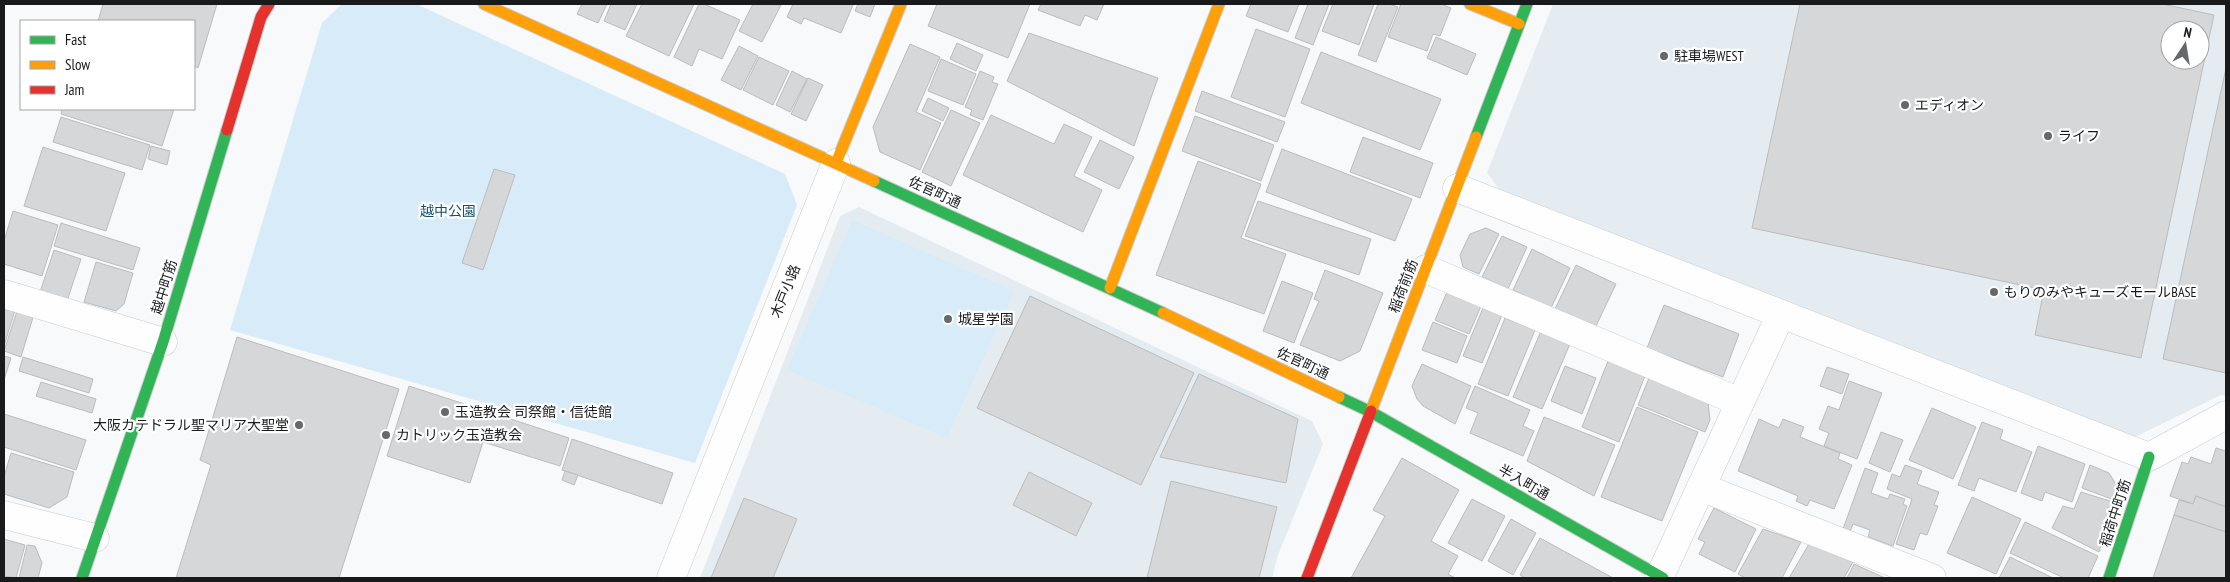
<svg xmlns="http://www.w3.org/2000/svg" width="2230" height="582" font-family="'PT Sans Narrow','Noto Sans JP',sans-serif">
  <rect width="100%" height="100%" fill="#f7f9fb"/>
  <g fill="#e5ecf1" fill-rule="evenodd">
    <path d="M 1553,4 L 2226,4 L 2226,396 L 2221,395 L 2135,437 L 1499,189 L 1487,173 ZM 2170,30 L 2200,30 L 2200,60 L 2170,60 Z"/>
    <path d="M 859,207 L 1312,421 L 1323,444 L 1278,555 L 1272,578 L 700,578 L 840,216 Z"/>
  </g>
  <g fill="#d7ebf8">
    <path d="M 342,4 L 416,4 L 785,174 L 797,205 L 695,463 L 230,330 L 322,23 Z"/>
    <path d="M 852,220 L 1014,291 L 947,438 L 787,370 Z"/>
  </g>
  <g fill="#d5d7d9" stroke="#babcbe" fill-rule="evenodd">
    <path d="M 103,4 L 217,4 L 198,68 L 194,66 L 194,21 L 98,21 Z"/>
    <path d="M 582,4 L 607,4 L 598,23 L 577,14 Z"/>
    <path d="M 611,4 L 637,4 L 625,30 L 604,21 Z"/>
    <path d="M 642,4 L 694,4 L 669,56 L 626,36 Z"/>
    <path d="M 699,4 L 704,4 L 740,20 L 722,59 L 699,49 L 692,66 L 674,57 Z"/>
    <path d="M 753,4 L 781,5 L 762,42 L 739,31 Z"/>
    <path d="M 793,4 L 849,4 L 853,5 L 841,33 L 804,18 L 801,24 L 787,17 Z"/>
    <path d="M 858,4 L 875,4 L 870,17 L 855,11 Z"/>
    <path d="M 937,4 L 1030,4 L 1008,58 L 928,26 Z"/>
    <path d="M 1041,4 L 1104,4 L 1097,20 L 1085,15 L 1080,26 L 1038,10 Z"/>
    <path d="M 1251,4 L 1299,4 L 1288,32 L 1246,16 Z"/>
    <path d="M 1308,4 L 1329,4 L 1313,45 L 1295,38 Z"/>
    <path d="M 1333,4 L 1374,4 L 1359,45 L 1322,31 Z"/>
    <path d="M 1378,4 L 1389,4 L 1398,7 L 1376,62 L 1358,55 Z"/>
    <path d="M 1401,4 L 1441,4 L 1451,8 L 1440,36 L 1433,34 L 1427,51 L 1388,37 Z"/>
    <path d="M 1800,4 L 2162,4 L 2214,15 L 2141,358 L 2035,335 L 2044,290 L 1752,228 ZM 2170,30 L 2200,30 L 2200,60 L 2170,60 Z"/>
    <path d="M 1256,29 L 1310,49 L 1285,117 L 1231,97 Z"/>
    <path d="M 1029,33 L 1158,78 L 1134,146 L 1007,81 Z"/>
    <path d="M 1436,37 L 1476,54 L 1467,75 L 1427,58 Z"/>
    <path d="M 957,43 L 983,55 L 976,71 L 950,59 Z"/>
    <path d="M 910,44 L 940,57 L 916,112 L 941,123 L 920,170 L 880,152 L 873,127 Z"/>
    <path d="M 739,46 L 758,56 L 741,90 L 721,80 Z"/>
    <path d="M 1321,52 L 1441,99 L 1420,150 L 1301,103 Z"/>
    <path d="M 759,57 L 789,71 L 773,105 L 743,90 Z"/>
    <path d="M 941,59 L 976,74 L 963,105 L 928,91 Z"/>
    <path d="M 2226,68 L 2226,373 L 2163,359 Z"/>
    <path d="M 792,71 L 807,79 L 790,112 L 776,105 Z"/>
    <path d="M 980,71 L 994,77 L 992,82 L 998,84 L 983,120 L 970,115 L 972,110 L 965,107 Z"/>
    <path d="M 808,78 L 823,85 L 806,121 L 791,114 Z"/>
    <path d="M 1202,91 L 1285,122 L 1277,142 L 1195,111 Z"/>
    <path d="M 928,98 L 949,108 L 943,121 L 922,111 Z"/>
    <path d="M 62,109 L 174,109 L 162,146 L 61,114 Z"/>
    <path d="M 951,110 L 980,123 L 951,186 L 922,172 Z"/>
    <path d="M 991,115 L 1054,144 L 1064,124 L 1092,137 L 1074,176 L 1102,190 L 1083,232 L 963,175 Z"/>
    <path d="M 1195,116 L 1274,145 L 1261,181 L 1182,151 Z"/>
    <path d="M 61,117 L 150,145 L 142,170 L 53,142 Z"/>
    <path d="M 1363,137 L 1433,163 L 1420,198 L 1350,172 Z"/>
    <path d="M 1100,140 L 1134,157 L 1119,189 L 1084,172 Z"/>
    <path d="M 151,146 L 170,151 L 167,165 L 148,159 Z"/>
    <path d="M 43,147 L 125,173 L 106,231 L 24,206 Z"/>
    <path d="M 1282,149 L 1412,199 L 1395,241 L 1266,192 Z"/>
    <path d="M 1198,161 L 1261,184 L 1241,238 L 1286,254 L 1264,314 L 1156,275 Z"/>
    <path d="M 494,169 L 515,175 L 483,270 L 462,263 Z"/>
    <path d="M 1258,201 L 1371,239 L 1359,275 L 1245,236 Z"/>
    <path d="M 13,211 L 58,225 L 42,276 L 4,264 L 4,241 Z"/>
    <path d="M 61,223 L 140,248 L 133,270 L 54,246 Z"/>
    <path d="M 1486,228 L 1499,234 L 1479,274 L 1463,267 L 1460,255 L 1470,234 Z"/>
    <path d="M 1502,236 L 1527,247 L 1508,289 L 1482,277 Z"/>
    <path d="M 1532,249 L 1570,268 L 1551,308 L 1513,290 Z"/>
    <path d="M 54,250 L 81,259 L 67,301 L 40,292 Z"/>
    <path d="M 96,262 L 133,273 L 124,304 L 116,311 L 84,302 Z"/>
    <path d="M 1576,265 L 1616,284 L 1595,328 L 1555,309 Z"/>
    <path d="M 1325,270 L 1383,293 L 1360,351 L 1340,361 L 1300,345 L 1319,301 L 1314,299 Z"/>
    <path d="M 1282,281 L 1313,293 L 1294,343 L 1263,331 Z"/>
    <path d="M 1447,292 L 1481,306 L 1469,334 L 1435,320 Z"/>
    <path d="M 1030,296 L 1194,373 L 1141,485 L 977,408 Z"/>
    <path d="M 4,304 L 16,307 L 4,346 Z"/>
    <path d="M 1664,305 L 1739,334 L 1723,377 L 1647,348 Z"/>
    <path d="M 18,308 L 34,314 L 21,357 L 4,351 Z"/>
    <path d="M 1483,308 L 1502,315 L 1482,363 L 1463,356 Z"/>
    <path d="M 1505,318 L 1535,330 L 1508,396 L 1478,384 Z"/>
    <path d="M 1433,322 L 1467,336 L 1457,363 L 1422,350 Z"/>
    <path d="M 1541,331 L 1570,344 L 1542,409 L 1513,397 Z"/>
    <path d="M 237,337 L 399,389 L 339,578 L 176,578 L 211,465 L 200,460 Z"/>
    <path d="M 4,356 L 11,358 L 4,380 Z"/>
    <path d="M 23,357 L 93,379 L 89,393 L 19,371 Z"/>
    <path d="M 1608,361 L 1645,376 L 1619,442 L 1582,427 Z"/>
    <path d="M 1422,364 L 1471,386 L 1455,424 L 1423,406 L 1417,399 L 1412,386 Z"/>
    <path d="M 1565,366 L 1596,378 L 1582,414 L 1551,401 Z"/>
    <path d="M 1827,367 L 1849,374 L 1842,394 L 1820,386 Z"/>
    <path d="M 1199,374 L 1298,419 L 1286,483 L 1160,457 Z"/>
    <path d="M 1649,378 L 1708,402 L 1710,420 L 1705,432 L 1638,405 Z"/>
    <path d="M 1849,381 L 1882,393 L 1857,459 L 1824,446 L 1829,433 L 1819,429 L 1828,406 L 1839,410 Z"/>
    <path d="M 41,382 L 96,399 L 92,413 L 36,396 Z"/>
    <path d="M 409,386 L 569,438 L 560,466 L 483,442 L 470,483 L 387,456 Z"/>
    <path d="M 1475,386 L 1530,410 L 1523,426 L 1534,431 L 1523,456 L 1470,433 L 1478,413 L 1466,408 Z"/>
    <path d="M 1637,407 L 1698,432 L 1662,521 L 1601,497 Z"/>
    <path d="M 1932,408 L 1976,427 L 1953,479 L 1909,460 Z"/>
    <path d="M 4,414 L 86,440 L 76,470 L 4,447 Z"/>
    <path d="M 1544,417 L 1615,445 L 1594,496 L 1527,461 Z"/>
    <path d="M 1759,419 L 1779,428 L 1783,419 L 1804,427 L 1800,437 L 1840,453 L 1838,459 L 1852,465 L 1834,509 L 1810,500 L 1807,506 L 1796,501 L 1798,496 L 1738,471 Z"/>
    <path d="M 1982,422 L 2003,430 L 2000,439 L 2032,452 L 2016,492 L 1979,478 L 1974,491 L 1958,485 Z"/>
    <path d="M 1881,432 L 1903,440 L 1890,472 L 1869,463 Z"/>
    <path d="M 572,439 L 673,473 L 662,504 L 562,470 Z"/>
    <path d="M 2038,446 L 2085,464 L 2072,502 L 2045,492 L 2042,501 L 2021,493 Z"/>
    <path d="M 2216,448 L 2226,451 L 2226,507 L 2196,496 L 2193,504 L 2170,496 L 2182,462 L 2188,464 L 2191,457 L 2211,464 Z"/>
    <path d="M 11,453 L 74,472 L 67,497 L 49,508 L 4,494 L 4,477 Z"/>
    <path d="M 1402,458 L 1459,490 L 1431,541 L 1458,556 L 1448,574 L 1455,578 L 1351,578 L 1385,516 L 1373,510 Z"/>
    <path d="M 1905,465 L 1922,471 L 1917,484 L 1939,492 L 1934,505 L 1938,506 L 1927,535 L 1920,533 L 1914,550 L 1896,544 L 1912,499 L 1887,489 L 1892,474 L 1900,477 Z"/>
    <path d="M 2090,465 L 2109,473 L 2121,492 L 2117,501 L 2082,488 Z"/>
    <path d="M 1865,468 L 1878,473 L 1871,493 L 1888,499 L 1890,494 L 1905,499 L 1903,504 L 1907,506 L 1893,546 L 1868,537 L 1870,530 L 1853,524 L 1850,532 L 1843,529 Z"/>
    <path d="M 565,471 L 578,475 L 574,485 L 562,480 Z"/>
    <path d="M 1029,472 L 1092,503 L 1076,536 L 1013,505 Z"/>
    <path d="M 1171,481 L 1277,507 L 1259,578 L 1147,578 Z"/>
    <path d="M 2081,492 L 2113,502 L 2099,552 L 2052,528 L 2063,506 L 2074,509 Z"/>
    <path d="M 2196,496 L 2226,507 L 2226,532 L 2174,515 L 2179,500 L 2193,504 Z"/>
    <path d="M 1972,497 L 2021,519 L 1996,574 L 1947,553 Z"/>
    <path d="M 744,498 L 797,519 L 773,578 L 711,578 Z"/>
    <path d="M 1472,499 L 1505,516 L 1482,561 L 1448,543 Z"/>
    <path d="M 1714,508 L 1756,529 L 1735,572 L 1699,554 L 1705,542 L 1698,539 Z"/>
    <path d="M 2174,515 L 2226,532 L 2226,578 L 2153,578 Z"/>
    <path d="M 1511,519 L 1536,533 L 1513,575 L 1488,561 Z"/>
    <path d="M 2025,522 L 2098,556 L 2088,578 L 2064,578 L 2010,553 Z"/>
    <path d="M 1763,529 L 1801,542 L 1782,578 L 1745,578 L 1738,574 Z"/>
    <path d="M 1540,538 L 1613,578 L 1525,578 L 1520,575 Z"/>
    <path d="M 4,539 L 25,545 L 16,578 L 4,576 Z"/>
    <path d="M 1809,544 L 1853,562 L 1844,578 L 1789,578 Z"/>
    <path d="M 27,545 L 35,546 L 42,563 L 38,578 L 19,578 Z"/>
    <path d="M 2010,557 L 2053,578 L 1999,578 Z"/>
    <path d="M 1854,564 L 1885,578 L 1847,578 Z"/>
  </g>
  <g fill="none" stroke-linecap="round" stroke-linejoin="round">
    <g stroke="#c9cbcd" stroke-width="29">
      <g id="street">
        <path d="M 1457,188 L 2149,457 L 2226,415"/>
        <path d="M 1426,269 L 1740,402"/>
        <path d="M 4,294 L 163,342"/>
        <path d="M 1701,487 L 1932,578"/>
        <path d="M 4,515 L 95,538"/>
        <path d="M 671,578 L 836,163"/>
        <path d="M 1659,578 L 1781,314"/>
      </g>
    </g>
    <g stroke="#c9cbcd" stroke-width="13">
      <g id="fast">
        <path d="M 1476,137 L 1527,4"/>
        <path d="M 874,181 L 1163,313"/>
        <path d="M 1339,397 L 1371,412 L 1663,578"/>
        <path d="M 82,578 L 163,342 L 227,130"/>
        <path d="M 2109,578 L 2149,457"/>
      </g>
    </g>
    <g stroke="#c9cbcd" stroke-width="13">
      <g id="slow">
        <path d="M 484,4 L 874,181"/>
        <path d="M 1470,4 L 1519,24"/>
        <path d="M 836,163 L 901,4"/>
        <path d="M 1110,288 L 1219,4"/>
        <path d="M 1163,313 L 1339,397"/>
        <path d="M 1371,411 L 1476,137"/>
      </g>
    </g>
    <g stroke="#c9cbcd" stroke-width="13">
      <g id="jam">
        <path d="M 227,130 L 261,17 L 269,4"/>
        <path d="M 1307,578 L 1371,411"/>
      </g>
    </g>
    <use href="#street" stroke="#fefefe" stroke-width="28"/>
    <use href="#fast" stroke="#30b455" stroke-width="11"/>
    <use href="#slow" stroke="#ff9f0a" stroke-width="11"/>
    <use href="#jam" stroke="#e5322d" stroke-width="11"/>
  </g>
  <g fill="#666869" stroke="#fff" stroke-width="2">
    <circle cx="1664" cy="56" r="5"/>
    <circle cx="1905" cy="105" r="5"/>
    <circle cx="2048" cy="136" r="5"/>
    <circle cx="1994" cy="292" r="5"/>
    <circle cx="948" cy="319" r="5"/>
    <circle cx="445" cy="412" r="5"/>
    <circle cx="299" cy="425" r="5"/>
    <circle cx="386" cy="435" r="5"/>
  </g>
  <g text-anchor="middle" stroke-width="4.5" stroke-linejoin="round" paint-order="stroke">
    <g font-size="14" fill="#181a1b" stroke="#fff" text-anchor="start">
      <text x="1674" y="61">駐車場WEST</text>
      <text x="1915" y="110">エディオン</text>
      <text x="2058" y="141">ライフ</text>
      <text x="2004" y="297">もりのみやキューズモールBASE</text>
      <text x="958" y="324">城星学園</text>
      <text x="455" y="417">玉造教会 司祭館・信徒館</text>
      <text x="289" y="430" text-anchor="end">大阪カテドラル聖マリア大聖堂</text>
      <text x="396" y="440">カトリック玉造教会</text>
    </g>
    <g font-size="14" fill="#181a1b" stroke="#fff">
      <text transform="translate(935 192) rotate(25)" y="5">佐官町通</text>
      <text transform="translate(1403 286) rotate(-69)" y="5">稲荷前筋</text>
      <text transform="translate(164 287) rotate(-73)" y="5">越中町筋</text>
      <text transform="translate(785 291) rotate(-68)" y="5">木戸小路</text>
      <text transform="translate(1303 363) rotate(25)" y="5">佐官町通</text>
      <text transform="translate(1524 482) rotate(30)" y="5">半入町通</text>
      <text transform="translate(2115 513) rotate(-72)" y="5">稲荷中町筋</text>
    </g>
    <g font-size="14" fill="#115071" stroke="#fff">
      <text x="448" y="216">越中公園</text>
    </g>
  </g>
  <rect width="2230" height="582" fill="none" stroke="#181a1b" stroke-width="10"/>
  <rect x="20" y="20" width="175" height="90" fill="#ffffff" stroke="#a3a3a4"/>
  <rect x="30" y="36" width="25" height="8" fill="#30b455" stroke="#a3a3a4"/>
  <text x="65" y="45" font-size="15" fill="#181a1b">Fast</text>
  <rect x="30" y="61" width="25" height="8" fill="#ff9f0a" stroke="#a3a3a4"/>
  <text x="65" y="70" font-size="15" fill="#181a1b">Slow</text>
  <rect x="30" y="86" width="25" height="8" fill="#e5322d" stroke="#a3a3a4"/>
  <text x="65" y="95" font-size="15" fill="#181a1b">Jam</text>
  <g transform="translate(2185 45) rotate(12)"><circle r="24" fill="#ffffff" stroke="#a3a3a4"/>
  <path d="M0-4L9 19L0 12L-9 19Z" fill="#666869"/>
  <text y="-8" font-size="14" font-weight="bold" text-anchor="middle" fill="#181a1b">N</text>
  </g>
</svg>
